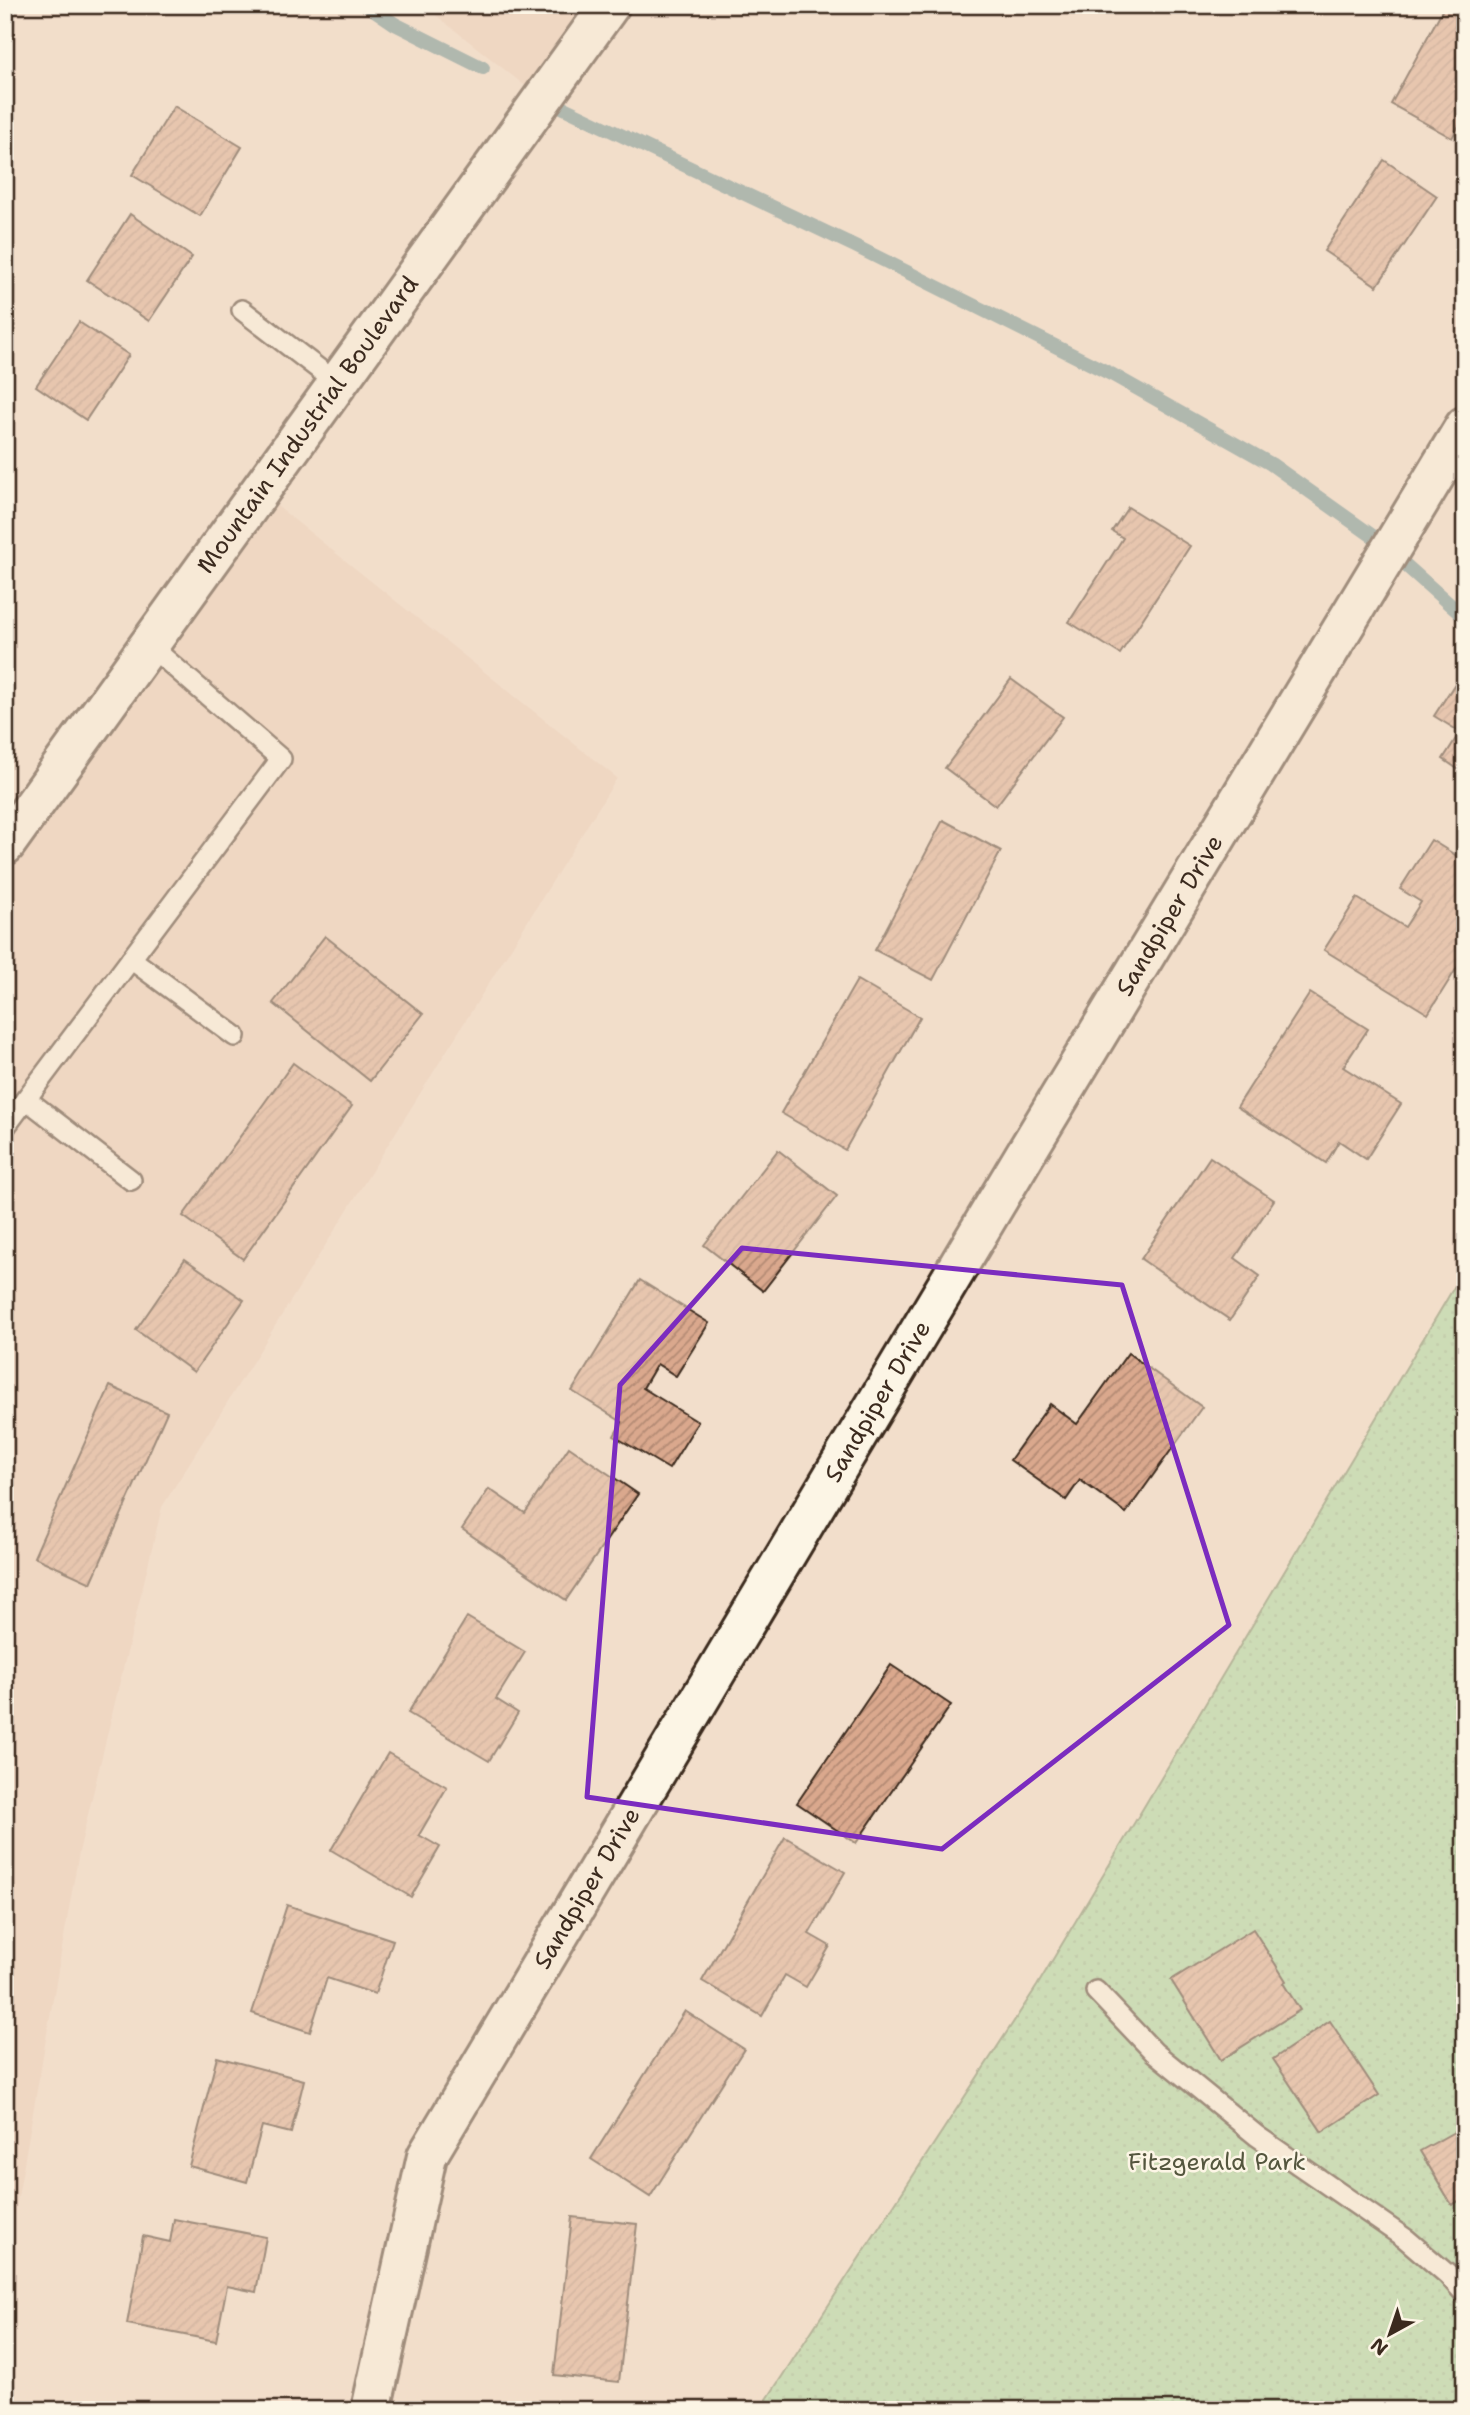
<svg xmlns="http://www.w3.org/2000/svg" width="1470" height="2415" font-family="'Shantell Sans',sans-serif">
  <defs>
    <pattern id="park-dots" width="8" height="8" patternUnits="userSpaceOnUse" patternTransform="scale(1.75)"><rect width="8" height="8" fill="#a1d99e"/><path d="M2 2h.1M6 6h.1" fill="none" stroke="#8cba88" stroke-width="1.8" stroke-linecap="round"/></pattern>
    <pattern id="building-hatch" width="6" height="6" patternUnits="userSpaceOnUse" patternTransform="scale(1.75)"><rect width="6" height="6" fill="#daa88d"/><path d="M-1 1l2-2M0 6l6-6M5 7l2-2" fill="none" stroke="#b28973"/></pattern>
  </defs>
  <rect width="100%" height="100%" fill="#f2decb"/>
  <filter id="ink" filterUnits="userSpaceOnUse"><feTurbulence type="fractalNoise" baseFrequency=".0143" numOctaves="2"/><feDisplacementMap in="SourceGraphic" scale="14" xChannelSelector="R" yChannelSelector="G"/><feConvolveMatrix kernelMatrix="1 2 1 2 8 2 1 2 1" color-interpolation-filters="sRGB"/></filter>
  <g filter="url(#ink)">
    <g fill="#ebceb8">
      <path d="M 423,5 L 623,5 L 548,104 Z"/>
      <path d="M 262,494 L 617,778 L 162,1507 L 79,1852 L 5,2271 L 5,846 Z"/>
    </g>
    <path fill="url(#park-dots)" stroke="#6e825e" stroke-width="2" d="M 1465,1269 L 1465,2410 L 760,2410 L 1037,1986 Z"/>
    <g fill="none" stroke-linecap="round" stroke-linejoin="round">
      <g stroke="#61898c" stroke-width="14">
        <path d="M 367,5 L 395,24 L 483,68"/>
        <path d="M 547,100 L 855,246 L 1113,375 L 1271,464 L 1374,537 L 1465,618"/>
      </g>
    </g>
    <g fill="url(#building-hatch)" stroke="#3b2a1e" stroke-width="2">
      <path d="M 1445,5 L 1465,5 L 1465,115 L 1452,138 L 1391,104 Z"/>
      <path d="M 174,106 L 242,147 L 200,216 L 132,175 Z"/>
      <path d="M 1384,160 L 1437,196 L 1377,286 L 1324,251 Z"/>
      <path d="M 130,214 L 192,257 L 149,321 L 87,280 Z"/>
      <path d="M 79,322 L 129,355 L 86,420 L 36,386 Z"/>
      <path d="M 1128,507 L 1190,546 L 1120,654 L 1069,622 L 1123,538 L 1112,531 Z"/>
      <path d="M 1465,668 L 1465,774 L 1443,759 L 1460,732 L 1434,716 Z"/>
      <path d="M 1011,679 L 1063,717 L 996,806 L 945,768 Z"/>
      <path d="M 943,820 L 1001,851 L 933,980 L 875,950 Z"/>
      <path d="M 1431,840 L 1465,861 L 1465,955 L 1428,1014 L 1324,950 L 1357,898 L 1405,927 L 1421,902 L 1400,889 Z"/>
      <path d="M 325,936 L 423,1014 L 370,1081 L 273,1003 Z"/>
      <path d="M 857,980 L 920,1017 L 845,1150 L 781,1113 Z"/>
      <path d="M 1310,993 L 1368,1029 L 1343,1067 L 1401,1104 L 1366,1159 L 1339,1141 L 1326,1163 L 1237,1107 Z"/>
      <path d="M 293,1063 L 352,1106 L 243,1259 L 183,1216 Z"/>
      <path d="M 778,1150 L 837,1196 L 763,1291 L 704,1245 Z"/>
      <path d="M 1210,1157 L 1274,1200 L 1235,1258 L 1260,1276 L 1230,1320 L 1141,1259 Z"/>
      <path d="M 185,1259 L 244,1300 L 194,1372 L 136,1330 Z"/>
      <path d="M 640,1280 L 709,1323 L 676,1376 L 657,1364 L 643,1388 L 698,1422 L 669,1469 L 614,1436 L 622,1422 L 572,1391 Z"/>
      <path d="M 1128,1353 L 1202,1407 L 1126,1513 L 1080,1480 L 1066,1500 L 1010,1460 L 1050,1404 L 1077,1424 Z"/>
      <path d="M 110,1386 L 167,1412 L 91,1583 L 34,1557 Z"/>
      <path d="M 569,1447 L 638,1494 L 566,1600 L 462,1529 L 489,1489 L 525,1513 Z"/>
      <path d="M 467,1617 L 525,1652 L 496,1699 L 518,1713 L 489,1761 L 408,1713 Z"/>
      <path d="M 891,1665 L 951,1705 L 856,1843 L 797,1803 Z"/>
      <path d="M 388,1753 L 447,1787 L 419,1835 L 440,1847 L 411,1897 L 331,1850 Z"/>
      <path d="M 785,1837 L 845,1872 L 809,1934 L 830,1946 L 806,1987 L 785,1975 L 762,2016 L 702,1981 Z"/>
      <path d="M 287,1905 L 393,1940 L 375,1994 L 327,1978 L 310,2032 L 252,2013 Z"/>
      <path d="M 1253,1929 L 1286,1981 L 1283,1983 L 1300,2010 L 1221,2060 L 1171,1980 Z"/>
      <path d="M 685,2011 L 744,2049 L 650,2197 L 591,2159 Z"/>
      <path d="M 1330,2021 L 1379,2095 L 1322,2132 L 1273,2059 Z"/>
      <path d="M 217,2057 L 304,2080 L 291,2133 L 262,2126 L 247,2182 L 189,2166 Z"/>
      <path d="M 1465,2126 L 1465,2197 L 1452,2205 L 1420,2151 Z"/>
      <path d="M 572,2217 L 637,2224 L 619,2382 L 554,2375 Z"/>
      <path d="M 174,2219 L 266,2237 L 256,2292 L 227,2286 L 216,2341 L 127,2324 L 143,2236 L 170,2242 Z"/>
    </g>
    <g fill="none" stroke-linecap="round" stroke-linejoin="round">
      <g stroke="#3b2a1e" stroke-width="24">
        <g id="service">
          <path d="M 242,310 L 337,383"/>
          <path d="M 131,959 L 235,1036"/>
          <path d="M 26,1099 L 131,1180"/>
          <path d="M 5,1127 L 281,759 L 149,645"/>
          <path d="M 1096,1991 L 1154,2052 L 1257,2136 L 1406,2239 L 1447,2274 L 1465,2294"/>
        </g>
      </g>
      <g stroke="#3b2a1e" stroke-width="44">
        <g id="minor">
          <path id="s1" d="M 371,2410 L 427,2156 L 1024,1156 L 1465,426"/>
        </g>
      </g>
      <g stroke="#3b2a1e" stroke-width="44">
        <g id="primary">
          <path id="s2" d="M 5,845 L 610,5"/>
        </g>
      </g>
      <use href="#service" stroke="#fcf5e5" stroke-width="19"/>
      <use href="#minor" stroke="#fcf5e5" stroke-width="38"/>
      <use href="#primary" stroke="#fcf5e5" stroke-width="38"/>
    </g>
  </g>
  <path d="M0 0H1470V2415H0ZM 742,1248 L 1122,1285 L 1229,1625 L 942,1849 L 587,1797 L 620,1385 Z" fill="#f2decb" fill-opacity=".55" fill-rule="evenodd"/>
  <path fill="none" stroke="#7b2cbf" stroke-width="5" stroke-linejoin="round" d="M 742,1248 L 1122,1285 L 1229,1625 L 942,1849 L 587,1797 L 620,1385 Z"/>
  <g text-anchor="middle" stroke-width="5" stroke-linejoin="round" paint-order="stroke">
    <g font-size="24" fill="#3b2a1e" stroke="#fcf5e5">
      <text dy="8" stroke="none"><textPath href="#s2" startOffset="518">Mountain Industrial Boulevard</textPath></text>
      <text dy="8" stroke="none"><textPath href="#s1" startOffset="1706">Sandpiper Drive</textPath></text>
      <text dy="8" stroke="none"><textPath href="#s1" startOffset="1139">Sandpiper Drive</textPath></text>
      <text dy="8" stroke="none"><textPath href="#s1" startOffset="572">Sandpiper Drive</textPath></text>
    </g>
    <g font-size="24" fill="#54563e" stroke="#fcf5e5">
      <text x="1217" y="2170">Fitzgerald Park</text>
    </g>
  </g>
  <rect width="1470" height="2415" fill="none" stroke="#fcf5e5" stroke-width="28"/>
  <rect x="14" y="14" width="1442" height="2387" fill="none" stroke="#3b2a1e" stroke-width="2.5" filter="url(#ink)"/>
  <g transform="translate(1390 2334) rotate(220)" stroke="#fcf5e5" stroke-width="5" paint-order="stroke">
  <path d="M0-5L12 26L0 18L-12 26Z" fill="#3b2a1e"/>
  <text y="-10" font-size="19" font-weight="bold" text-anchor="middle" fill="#3b2a1e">N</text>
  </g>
</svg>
